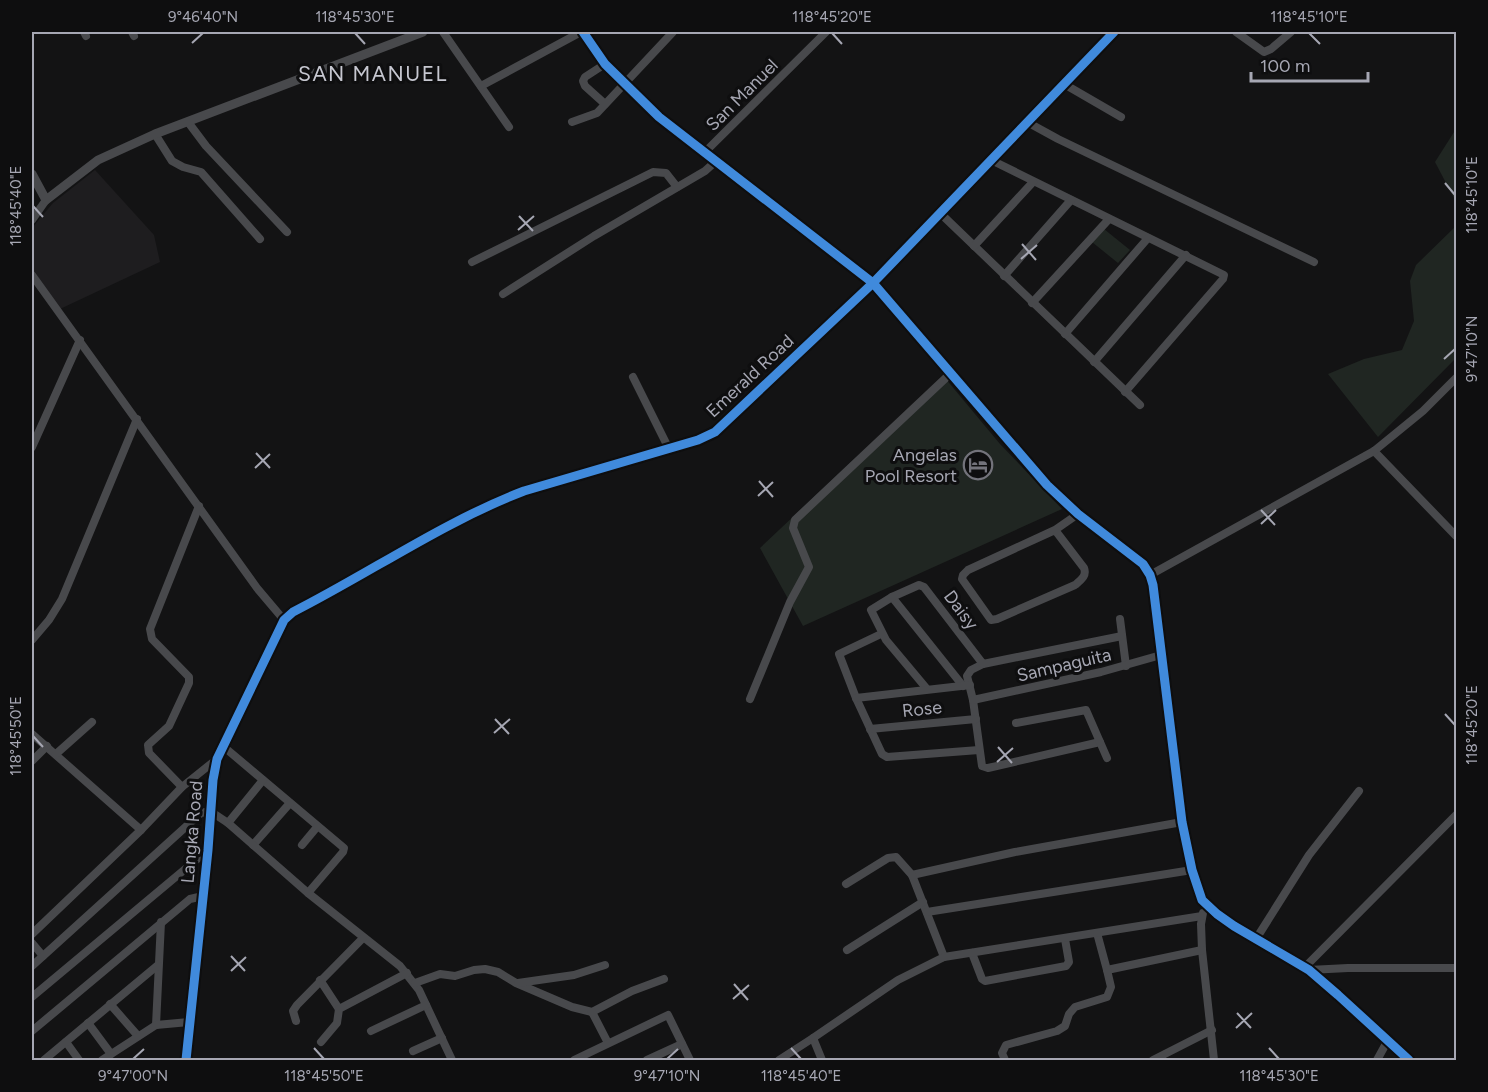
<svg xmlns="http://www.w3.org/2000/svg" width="1488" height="1092" font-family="Figtree,sans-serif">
  <rect width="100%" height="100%" fill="#131314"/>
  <path fill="#1e1d1f" d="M 95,170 L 154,235 L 160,262 L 60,309 L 32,271 L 32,228 L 53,203 Z"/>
  <g fill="#202622">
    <path d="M 1456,129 L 1456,202 L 1435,162 Z"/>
    <path d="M 1456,226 L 1456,358 L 1378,437 L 1328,374 L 1364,359 L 1402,350 L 1414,321 L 1410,281 L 1416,265 Z"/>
    <path d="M 1104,229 L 1130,250 L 1118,263 L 1092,242 Z"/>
    <path d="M 945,378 L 1000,444 L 1062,509 L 803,626 L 760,548 L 851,462 Z"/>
  </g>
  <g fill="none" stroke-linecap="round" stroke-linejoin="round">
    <g stroke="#48494c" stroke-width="8">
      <path d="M 84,32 L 86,36"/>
      <path d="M 132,32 L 134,36"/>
      <path d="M 443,32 L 509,127"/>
      <path d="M 1236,32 L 1264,52 L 1271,49 L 1291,32"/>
      <path d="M 1064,84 L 1121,117"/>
      <path d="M 481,86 L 581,32"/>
      <path d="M 605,104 L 585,86 L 583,81 L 585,77 L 605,64"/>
      <path d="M 188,122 L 206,146 L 287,232"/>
      <path d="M 572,122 L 597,113 L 673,32"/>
      <path d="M 1027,122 L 1058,139 L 1314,262"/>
      <path d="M 155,134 L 172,161 L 183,167 L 201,172 L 260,239"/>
      <path d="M 704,153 L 826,32"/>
      <path d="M 991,160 L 1224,275 L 1223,279 L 1125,392"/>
      <path d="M 940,213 L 1140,405"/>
      <path d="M 32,220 L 46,200"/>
      <path d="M 974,246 L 1033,182"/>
      <path d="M 472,262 L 653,172 L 666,173 L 677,187"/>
      <path d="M 32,275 L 257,588 L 284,620"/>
      <path d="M 1004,276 L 1071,200"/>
      <path d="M 503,294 L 594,236 L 705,171 L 715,162"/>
      <path d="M 1032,303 L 1109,219"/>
      <path d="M 1065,334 L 1148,238"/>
      <path d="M 1094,362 L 1186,255"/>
      <path d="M 633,377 L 669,449"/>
      <path d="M 32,447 L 80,340"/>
      <path d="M 1374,451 L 1456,536"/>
      <path d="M 1055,530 L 1084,568 C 1087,576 1081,580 1075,585 L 997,619 L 991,620 L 962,579 L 963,575 L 968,570 L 1055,530 L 1078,514"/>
      <path d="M 1150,575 L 1374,451 L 1423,411 L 1456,378"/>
      <path d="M 892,597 L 963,686"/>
      <path d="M 1120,619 L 1126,666"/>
      <path d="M 881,634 L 839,654 L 856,698 L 882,754 L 887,757 L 979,750"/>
      <path d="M 32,640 L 49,620 L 62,599 L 137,419"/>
      <path d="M 983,664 L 971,670 L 967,676 L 973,700 L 982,766 L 988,768 L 1100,742 L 1107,758"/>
      <path d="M 927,689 L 886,640 L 871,610 L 892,597 L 919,585 L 924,587 L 983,664 L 1122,636"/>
      <path d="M 856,698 L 970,685"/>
      <path d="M 750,699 L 790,602 L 809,567 L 793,528 L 795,520 L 950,374"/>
      <path d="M 973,700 L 1101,672 L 1161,655"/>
      <path d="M 1016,723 L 1086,710 L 1100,742"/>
      <path d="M 870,729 L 976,719"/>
      <path d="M 32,734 L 141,830"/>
      <path d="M 224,747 L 344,848 L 343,852 L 308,893"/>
      <path d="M 56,754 L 92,722"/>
      <path d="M 32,761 L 47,746"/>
      <path d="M 182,787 L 149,753 L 148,745 L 169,726 L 189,683 L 189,677 L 152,639 L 150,629 L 199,506"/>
      <path d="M 228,823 L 263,780"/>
      <path d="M 253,845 L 290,803"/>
      <path d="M 302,845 L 317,827"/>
      <path d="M 912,875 L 1015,852 L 1182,822"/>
      <path d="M 846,884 L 888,858 L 896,857 L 912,875 L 944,957"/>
      <path d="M 927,912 L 1192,870"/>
      <path d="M 1203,913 L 1201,924 L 1202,950 L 1214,1060"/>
      <path d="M 1097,933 L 1107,970 L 1202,950"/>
      <path d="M 32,934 L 141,830 L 182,787 L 217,759"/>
      <path d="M 1256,939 L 1309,855 L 1359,791"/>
      <path d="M 32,943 L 43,956"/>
      <path d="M 847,950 L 923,902"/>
      <path d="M 972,953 L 982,979 L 985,981 L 1066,966 L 1069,962 L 1065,939"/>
      <path d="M 32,966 L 201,813 L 210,811 L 228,823 L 308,893 L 400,966 L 419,990 L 452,1060"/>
      <path d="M 1304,968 L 1456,815"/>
      <path d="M 1309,970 L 1348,968 L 1456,968"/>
      <path d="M 320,980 L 339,1009"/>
      <path d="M 415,983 L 440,974 L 455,976 L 474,970 L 485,969 L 498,972 L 516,983 L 572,1007 L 592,1012 L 632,991 L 664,979"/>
      <path d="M 518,983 L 574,975 L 605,965"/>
      <path d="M 32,997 L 208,850"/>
      <path d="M 110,1004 L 138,1036"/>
      <path d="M 592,1012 L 608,1043"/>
      <path d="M 296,1021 L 293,1011 L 297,1005 L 363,938"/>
      <path d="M 88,1023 L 111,1054"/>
      <path d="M 156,1025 L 161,922"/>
      <path d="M 32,1031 L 190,899 L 203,896"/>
      <path d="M 371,1031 L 426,1005"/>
      <path d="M 66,1042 L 79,1060"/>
      <path d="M 321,1042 L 337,1023 L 339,1009 L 407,973"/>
      <path d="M 413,1051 L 442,1038"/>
      <path d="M 44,1060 L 158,965"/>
      <path d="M 102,1060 L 156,1025 L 189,1022"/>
      <path d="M 186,1060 L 208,850 L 213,780 L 217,759 L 284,620 L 293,612 C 370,573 443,522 524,491 L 698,440 L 715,432 L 873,283 L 1114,32"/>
      <path d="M 574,1060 L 668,1015 L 690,1060"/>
      <path d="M 647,1060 L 682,1044"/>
      <path d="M 779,1060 L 813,1038"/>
      <path d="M 822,1060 L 813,1038 L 898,980 L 944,957 L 1202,916"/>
      <path d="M 1005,1060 L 1002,1053 L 1006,1045 L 1057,1031 L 1065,1026 L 1069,1014 L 1075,1007 L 1107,997 L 1111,987 L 1107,970"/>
      <path d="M 1153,1060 L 1212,1030"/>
      <path d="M 1377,1060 L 1388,1040"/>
    </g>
    <g stroke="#48494c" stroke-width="9">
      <path d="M 583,32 L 605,64 L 659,117 L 873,283 L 1047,485 L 1078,514 L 1143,564 L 1150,575 L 1153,585 L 1182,822 L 1192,870 L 1202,900 L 1217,914 L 1234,926 L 1309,970 L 1338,995 L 1409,1060"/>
      <path d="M 32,174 L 46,200 L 98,160 L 155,134 L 423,32"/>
    </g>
    <g stroke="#0e0e0f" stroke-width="13">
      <g id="cycleway">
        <path d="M 583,32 L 605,64 L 659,117 L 873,283 L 1047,485 L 1078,514 L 1143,564 L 1150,575 L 1153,585 L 1182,822 L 1192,870 L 1202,900 L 1217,914 L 1234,926 L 1309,970 L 1338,995 L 1409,1060"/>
        <path d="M 186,1060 L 208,850 L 213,780 L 217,759 L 284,620 L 293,612 C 370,573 443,522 524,491 L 698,440 L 715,432 L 873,283 L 1114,32"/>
      </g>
    </g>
    <use href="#cycleway" stroke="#408adc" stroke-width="9"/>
  </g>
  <path fill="none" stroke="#a6a7b3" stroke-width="2" d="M 355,33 L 365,44M 832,33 L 842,44M 1309,33 L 1320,44M 192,43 L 203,33M 1445,183 L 1455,195M 33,206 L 43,217M 519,216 L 533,231M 518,230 L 534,216M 1022,244 L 1036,260M 1021,259 L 1037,245M 1444,359 L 1455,349M 256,453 L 270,468M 255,468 L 270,454M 759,481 L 773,497M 758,496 L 773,482M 1261,510 L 1275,525M 1261,524 L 1276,510M 1445,714 L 1455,725M 495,719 L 509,734M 494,733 L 510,719M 33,736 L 43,747M 998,747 L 1012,763M 997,762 L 1013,748M 231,956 L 245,971M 231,971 L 246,957M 734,984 L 748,1000M 733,999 L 749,985M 1237,1013 L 1251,1028M 1236,1028 L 1252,1013M 314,1048 L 324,1059M 791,1048 L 801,1059M 1269,1048 L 1279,1059M 133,1059 L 144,1049M 667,1059 L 678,1049"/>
  <defs>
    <g id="hotel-ring" transform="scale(1.5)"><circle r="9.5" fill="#0e0e0f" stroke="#73737b" stroke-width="1.5"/><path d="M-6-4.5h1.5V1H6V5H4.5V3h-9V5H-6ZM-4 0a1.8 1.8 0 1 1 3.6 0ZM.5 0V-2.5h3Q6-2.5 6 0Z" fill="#73737b"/></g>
  </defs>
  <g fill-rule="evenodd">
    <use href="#hotel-ring" x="978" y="465"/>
  </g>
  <g text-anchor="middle" stroke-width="6" stroke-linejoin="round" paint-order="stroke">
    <g font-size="18" fill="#a6a7b3" stroke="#0e0e0f">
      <text transform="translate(742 95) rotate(-45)" y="6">San Manuel</text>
      <text transform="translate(750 376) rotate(-43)" y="6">Emerald Road</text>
      <text transform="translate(961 610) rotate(53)" y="6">Daisy</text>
      <text transform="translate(1064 665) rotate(-13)" y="6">Sampaguita</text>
      <text transform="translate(922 709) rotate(-6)" y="6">Rose</text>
      <text transform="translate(192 832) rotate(-85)" y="6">Langka Road</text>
    </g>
    <g font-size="18" fill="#a6a7b3" stroke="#0e0e0f" text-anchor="end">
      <text x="957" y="461">Angelas<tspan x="957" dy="21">Pool Resort</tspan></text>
    </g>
    <g font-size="21" letter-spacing="1.5" fill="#c6c7d0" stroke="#0e0e0f">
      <text x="373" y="81">SAN MANUEL</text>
    </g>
  </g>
  <rect width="1488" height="1092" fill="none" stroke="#0e0e0f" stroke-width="66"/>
  <path d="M1251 72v9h117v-9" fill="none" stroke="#a6a7b3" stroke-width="3"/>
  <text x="1260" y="72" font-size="18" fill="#a6a7b3" stroke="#0e0e0f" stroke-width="4.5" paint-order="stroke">100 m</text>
  <rect x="33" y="33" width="1422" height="1026" fill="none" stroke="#a6a7b3" stroke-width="2"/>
  <g font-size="15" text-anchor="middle" fill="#a6a7b3">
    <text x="203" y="22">9°46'40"N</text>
    <text x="355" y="22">118°45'30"E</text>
    <text x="832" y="22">118°45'20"E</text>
    <text x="1309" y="22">118°45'10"E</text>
    <text transform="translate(1472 195) rotate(-90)" y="5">118°45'10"E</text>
    <text transform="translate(16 206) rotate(-90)" y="5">118°45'40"E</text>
    <text transform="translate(1472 349) rotate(-90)" y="5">9°47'10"N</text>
    <text transform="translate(1472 725) rotate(-90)" y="5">118°45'20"E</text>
    <text transform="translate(16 736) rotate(-90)" y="5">118°45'50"E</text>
    <text x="133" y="1081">9°47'00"N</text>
    <text x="324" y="1081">118°45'50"E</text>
    <text x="667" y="1081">9°47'10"N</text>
    <text x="801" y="1081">118°45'40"E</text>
    <text x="1279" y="1081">118°45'30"E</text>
  </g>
</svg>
